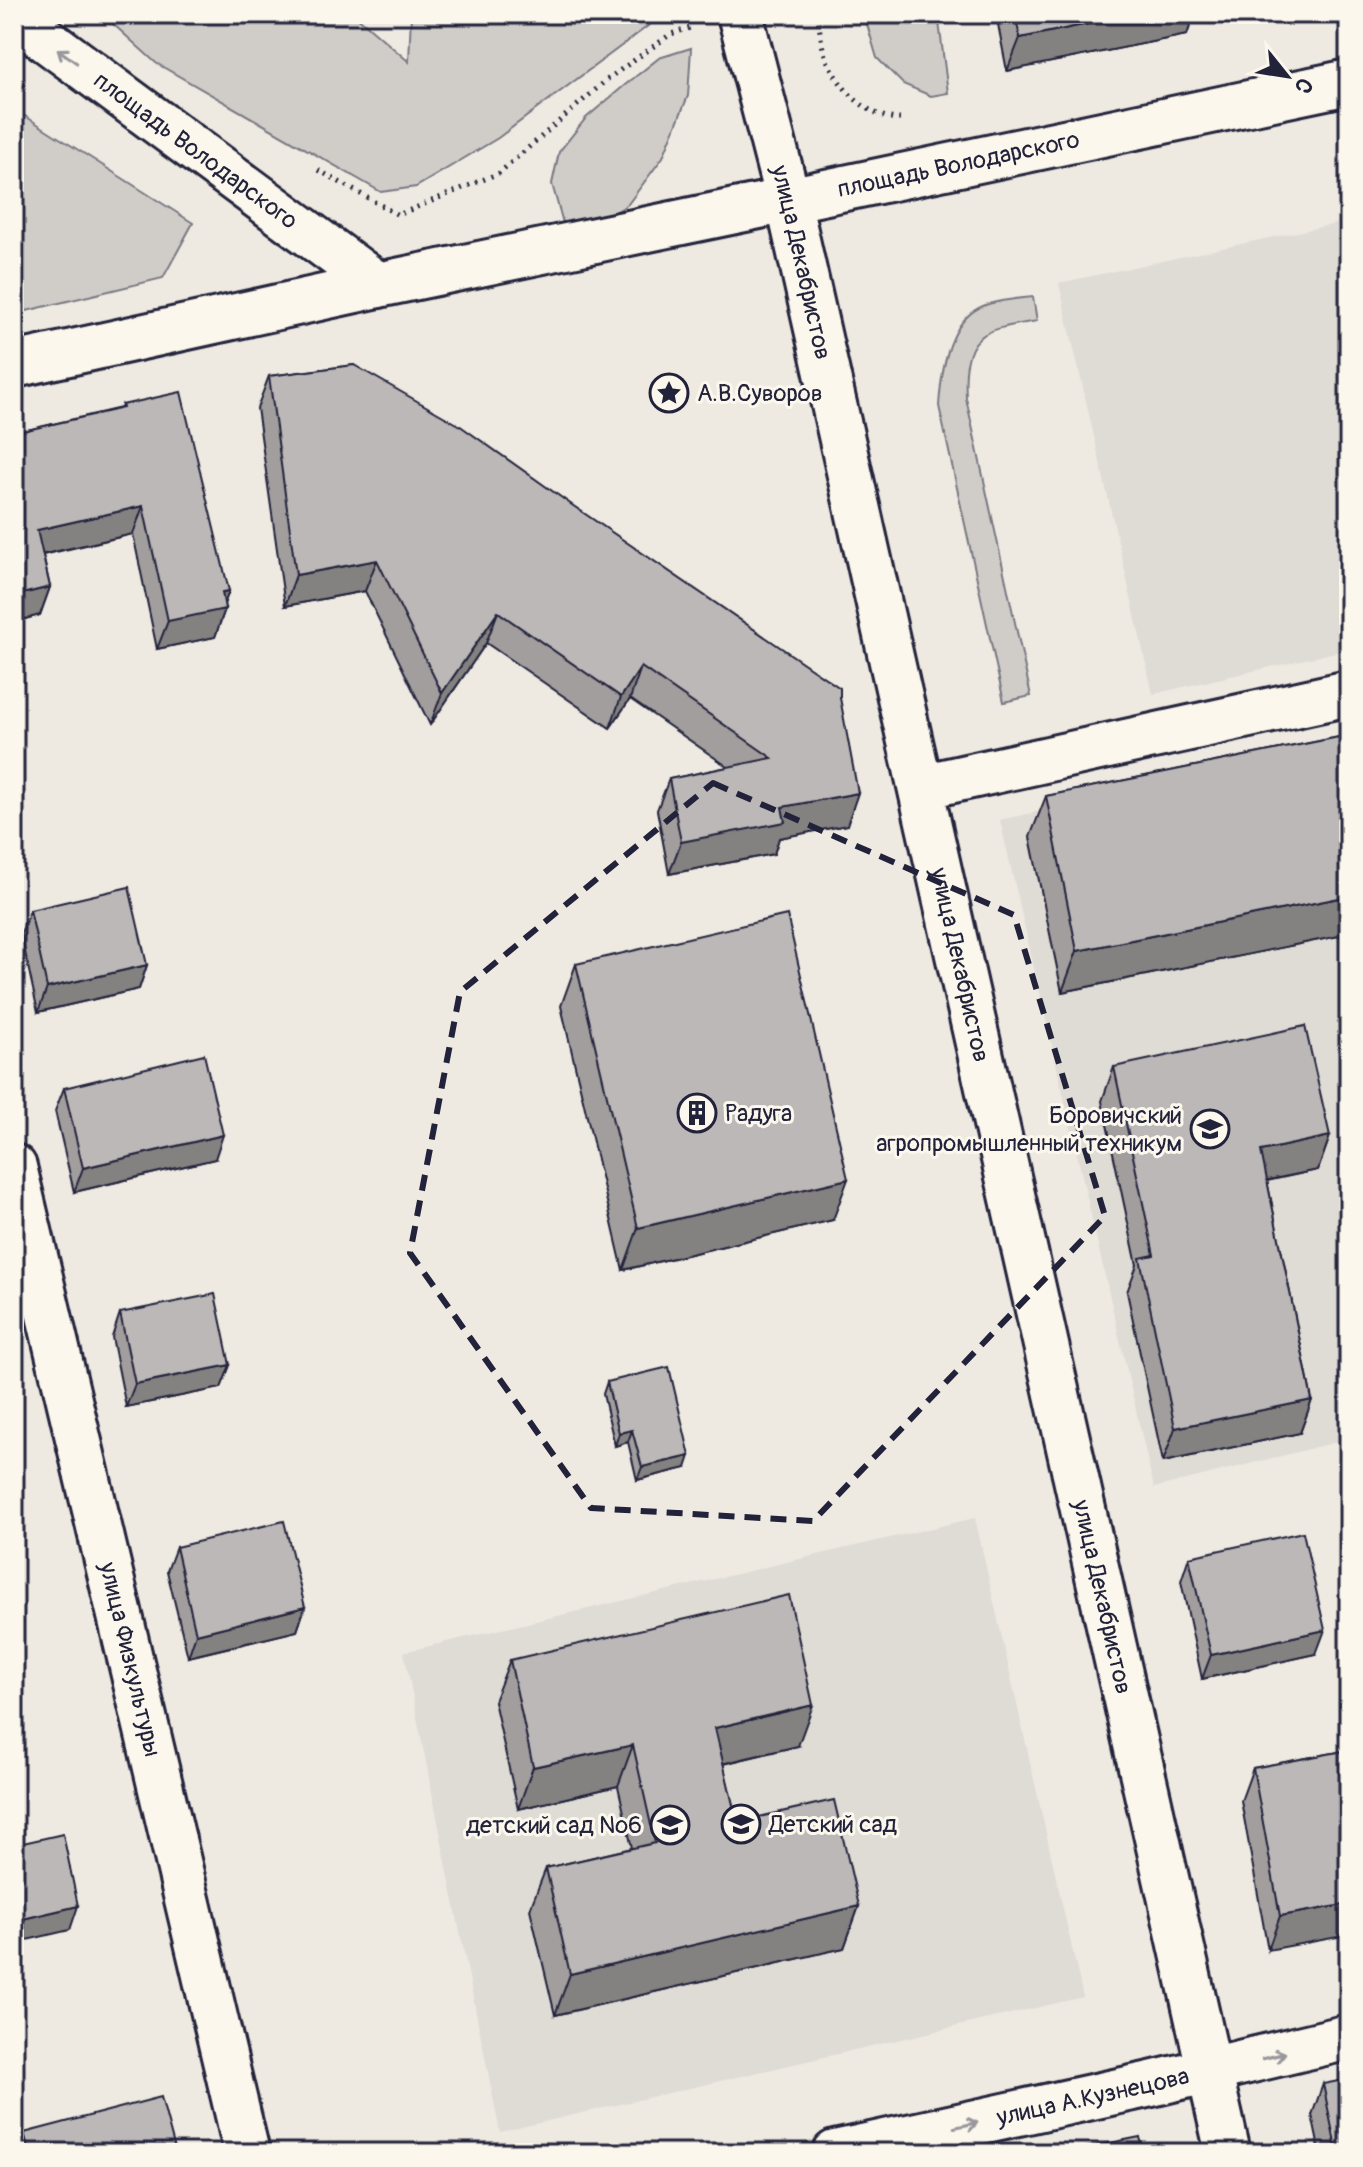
<svg xmlns="http://www.w3.org/2000/svg" width="1363" height="2167" font-family="Pangolin,sans-serif">
  <rect width="100%" height="100%" fill="#eeeae2"/>
  <filter id="ink" filterUnits="userSpaceOnUse"><feTurbulence type="fractalNoise" baseFrequency=".0125" numOctaves="2"/><feDisplacementMap in="SourceGraphic" scale="16" xChannelSelector="R" yChannelSelector="G"/><feConvolveMatrix kernelMatrix="1 2 1 2 8 2 1 2 1" color-interpolation-filters="sRGB"/></filter>
  <g filter="url(#ink)">
    <g fill="#dfdbd5">
      <path d="M 1349,221 L 1349,649 L 1153,694 L 1059,283 Z"/>
      <path d="M 1349,742 L 1349,1439 L 1154,1488 L 1000,820 Z"/>
      <path d="M 975,1518 L 1083,1997 L 500,2132 L 404,1652 Z"/>
    </g>
    <g fill="#d0cdc9" stroke="#797882" stroke-width="2">
      <path d="M 102,14 L 354,14 L 409,62 L 411,14 L 664,14 L 498,138 L 416,187 L 381,192 L 156,63 Z"/>
      <path d="M 864,14 L 938,14 L 948,93 L 931,96 L 903,84 L 877,58 Z"/>
      <path d="M 691,48 L 688,96 L 663,157 L 628,204 L 602,221 L 565,230 L 552,184 L 559,152 L 586,118 L 625,85 L 659,58 Z"/>
      <path d="M 14,109 L 193,223 L 163,278 L 14,314 Z"/>
      <path d="M 1033,297 L 1037,321 C 1022,324 992,327 981,337 C 964,351 965,378 966,398 L 1031,696 L 1004,702 L 939,406 C 941,374 948,320 983,306 C 998,300 1017,299 1033,297 Z"/>
    </g>
    <g fill="none" stroke-linecap="round" stroke-linejoin="round">
      <g stroke="#22223b" stroke-width="50">
        <g id="street">
          <path id="s1" d="M 14,16 L 378,285"/>
          <path d="M 921,787 L 1349,693"/>
          <path id="s2" d="M 14,1167 L 247,2153"/>
        </g>
      </g>
      <g stroke="#22223b" stroke-width="50">
        <g id="secondary">
          <path d="M 14,365 L 378,285 L 788,200"/>
          <path id="s3" d="M 835,2153 L 1151,2084 L 1349,2037"/>
        </g>
      </g>
      <g stroke="#22223b" stroke-width="50">
        <g id="primary">
          <path id="s4" d="M 740,14 L 788,200 L 1228,2153"/>
          <path id="s5" d="M 788,200 L 1349,82"/>
        </g>
      </g>
      <g stroke="#22223b" stroke-width="5" stroke-dasharray="2 6" stroke-linecap="butt">
        <path d="M 817,14 C 820,28 821,45 826,58 C 839,88 867,118 900,119"/>
        <path d="M 318,170 L 398,215 L 499,173 L 609,78 L 671,34 L 690,28"/>
      </g>
      <use href="#street" stroke="#fbf7ec" stroke-width="44"/>
      <use href="#secondary" stroke="#fbf7ec" stroke-width="44"/>
      <use href="#primary" stroke="#fbf7ec" stroke-width="44"/>
    </g>
    <g fill="#a29e9e" stroke="#22223b" stroke-width="2">
      <path d="M 996,14 L 1194,14 L 1187,35 L 1007,71 Z"/>
      <path d="M 354,365 L 847,825 L 779,838 L 774,854 L 669,874 L 657,810 L 669,779 L 728,767 L 630,699 L 610,728 L 486,643 L 430,725 L 365,591 L 285,606 L 257,408 L 269,376 Z"/>
      <path d="M 122,405 L 229,591 L 224,604 L 225,609 L 215,637 L 157,649 L 133,534 L 43,555 L 50,587 L 40,615 L 14,622 L 14,433 L 121,408 Z"/>
      <path d="M 1349,735 L 1349,934 L 1062,992 L 1030,837 L 1046,796 Z"/>
      <path d="M 30,910 L 147,965 L 139,989 L 38,1012 L 21,934 Z"/>
      <path d="M 576,964 L 833,1220 L 623,1270 L 561,1006 Z"/>
      <path d="M 1114,1067 L 1330,1136 L 1318,1170 L 1267,1181 L 1312,1400 L 1300,1433 L 1163,1462 L 1127,1292 L 1137,1265 L 1102,1101 Z"/>
      <path d="M 64,1088 L 215,1159 L 74,1192 L 55,1111 Z"/>
      <path d="M 120,1313 L 230,1365 L 221,1388 L 126,1407 L 112,1337 Z"/>
      <path d="M 607,1382 L 686,1468 L 637,1480 L 628,1442 L 615,1446 L 603,1394 Z"/>
      <path d="M 176,1547 L 305,1607 L 297,1631 L 188,1657 L 167,1571 Z"/>
      <path d="M 1189,1557 L 1316,1654 L 1202,1679 L 1181,1581 Z"/>
      <path d="M 510,1660 L 798,1746 L 723,1764 L 737,1822 L 859,1906 L 844,1948 L 555,2015 L 530,1909 L 546,1868 L 632,1848 L 618,1786 L 518,1809 L 494,1701 Z"/>
      <path d="M 1349,1750 L 1268,1950 L 1241,1801 L 1253,1768 Z"/>
      <path d="M 1323,2084 L 1349,2153 L 1320,2153 L 1312,2115 Z"/>
      <path d="M 24,2133 L 176,2153 L 17,2153 Z"/>
    </g>
    <g fill="#848181" stroke="#22223b" stroke-width="2">
      <path d="M 1136,14 L 1194,14 L 1187,35 L 1007,71 L 1020,38 Z"/>
      <path d="M 143,506 L 133,534 L 27,558 L 37,530 Z"/>
      <path d="M 377,560 L 365,591 L 285,606 L 296,575 Z"/>
      <path d="M 50,587 L 40,615 L 14,622 L 14,596 Z"/>
      <path d="M 229,591 L 222,610 L 225,609 L 215,637 L 157,649 L 168,621 L 222,592 Z"/>
      <path d="M 498,612 L 486,643 L 430,725 L 442,693 Z"/>
      <path d="M 641,667 L 630,699 L 610,728 L 621,697 Z"/>
      <path d="M 858,793 L 847,825 L 779,838 L 774,854 L 669,874 L 681,842 L 782,807 Z"/>
      <path d="M 1349,896 L 1349,934 L 1062,992 L 1077,951 Z"/>
      <path d="M 147,965 L 139,989 L 38,1012 L 47,988 Z"/>
      <path d="M 223,1135 L 215,1159 L 74,1192 L 83,1168 Z"/>
      <path d="M 1330,1136 L 1318,1170 L 1248,1184 L 1261,1151 Z"/>
      <path d="M 848,1179 L 833,1220 L 623,1270 L 638,1228 Z"/>
      <path d="M 230,1365 L 221,1388 L 126,1407 L 135,1384 Z"/>
      <path d="M 1312,1400 L 1300,1433 L 1163,1462 L 1175,1428 Z"/>
      <path d="M 632,1430 L 628,1442 L 615,1446 L 619,1433 Z"/>
      <path d="M 690,1456 L 686,1468 L 637,1480 L 642,1467 Z"/>
      <path d="M 305,1607 L 297,1631 L 188,1657 L 196,1634 Z"/>
      <path d="M 1325,1630 L 1316,1654 L 1202,1679 L 1211,1655 Z"/>
      <path d="M 813,1705 L 798,1746 L 700,1769 L 715,1728 Z"/>
      <path d="M 633,1745 L 618,1786 L 518,1809 L 533,1767 Z"/>
      <path d="M 1349,1904 L 1349,1935 L 1268,1950 L 1280,1916 Z"/>
      <path d="M 78,1906 L 70,1930 L 14,1943 L 14,1921 Z"/>
      <path d="M 859,1906 L 844,1948 L 555,2015 L 570,1974 Z"/>
    </g>
    <g fill="#bcb8b8" stroke="#22223b" stroke-width="2">
      <path d="M 1015,14 L 1136,14 L 1020,38 Z"/>
      <path d="M 354,365 L 459,425 L 572,505 L 840,688 L 840,698 L 858,793 L 782,807 L 785,822 L 681,842 L 669,779 L 772,758 L 641,667 L 621,697 L 498,612 L 442,693 L 377,560 L 296,575 L 269,376 Z"/>
      <path d="M 181,392 L 229,591 L 222,592 L 225,609 L 168,621 L 143,506 L 37,530 L 50,587 L 14,596 L 14,433 L 123,408 L 122,405 Z"/>
      <path d="M 1349,735 L 1349,896 L 1077,951 L 1046,796 Z"/>
      <path d="M 129,887 L 147,965 L 47,988 L 30,910 Z"/>
      <path d="M 787,915 L 848,1179 L 638,1228 L 576,964 Z"/>
      <path d="M 1305,1026 L 1330,1136 L 1261,1151 L 1312,1400 L 1175,1428 L 1140,1258 L 1154,1255 L 1114,1067 Z"/>
      <path d="M 204,1054 L 223,1135 L 83,1168 L 64,1088 Z"/>
      <path d="M 215,1294 L 230,1365 L 135,1384 L 120,1313 Z"/>
      <path d="M 669,1367 L 690,1456 L 642,1467 L 632,1430 L 619,1433 L 607,1382 Z"/>
      <path d="M 284,1521 L 305,1607 L 196,1634 L 176,1547 Z"/>
      <path d="M 1303,1532 L 1325,1630 L 1211,1655 L 1189,1557 Z"/>
      <path d="M 789,1595 L 813,1705 L 715,1728 L 737,1822 L 834,1800 L 859,1906 L 570,1974 L 546,1868 L 655,1843 L 633,1745 L 533,1767 L 510,1660 Z"/>
      <path d="M 1349,1750 L 1349,1904 L 1280,1916 L 1253,1768 Z"/>
      <path d="M 63,1834 L 78,1906 L 14,1921 L 14,1845 Z"/>
      <path d="M 1349,2079 L 1349,2153 L 1337,2153 L 1323,2084 Z"/>
      <path d="M 161,2097 L 176,2153 L 30,2153 L 24,2133 Z"/>
      <path d="M 1140,2137 L 1144,2153 L 1060,2153 Z"/>
    </g>
    <defs><path id="oneway-shaft" d="M-6 0H5M1.5-3L5.5 0L1.5 3" fill="none" stroke-width="1.6" stroke-linecap="round" stroke-linejoin="round" transform="scale(2)"/></defs>
    <g stroke="#99979c">
      <use href="#oneway-shaft" transform="translate(67 56) rotate(-144)"/>
      <use href="#oneway-shaft" transform="translate(1274 2056) rotate(-14)"/>
      <use href="#oneway-shaft" transform="translate(966 2125) rotate(-12)"/>
    </g>
  </g>
  <path fill="none" stroke="#22223b" stroke-width="6" stroke-dasharray="16 10" stroke-linejoin="round" d="M 713,783 L 1014,915 L 1105,1216 L 813,1521 L 591,1508 L 410,1253 L 460,992 Z"/>
  <defs>
    <g id="sight-ring" transform="scale(2)"><circle r="9.5" fill="#fbf7ec" stroke="#22223b" stroke-width="1.5"/><path d="M0-6L1.8-2.2L6-1.7L2.9 1.2L3.7 5.4L0 3.3L-3.7 5.4L-2.9 1.2L-6-1.7L-1.8-2.2Z" fill="#22223b"/></g>
    <g id="building-ring" transform="scale(2)"><circle r="9.5" fill="#fbf7ec" stroke="#22223b" stroke-width="1.5"/><path d="M-4-6H4V6H1V3H-1V6H-4ZM-2.5-4.3h1.7v1.8h-1.7ZM.8-4.3h1.7v1.8H.8ZM-2.5-1h1.7V.8h-1.7ZM.8-1h1.7V.8H.8Z" fill="#22223b"/></g>
    <g id="university-ring" transform="scale(2)"><circle r="9.5" fill="#fbf7ec" stroke="#22223b" stroke-width="1.5"/><path d="M0-5L7-2L0 1L-7-2ZM-4 1L0 2.5L4 1V4Q0 6-4 4Z" fill="#22223b"/></g>
    <g id="school-ring" transform="scale(2)"><circle r="9.5" fill="#fbf7ec" stroke="#22223b" stroke-width="1.5"/><path d="M0-5L7-2L0 1L-7-2ZM-4 1L0 2.5L4 1V4Q0 6-4 4Z" fill="#22223b"/></g>
  </defs>
  <g fill-rule="evenodd">
    <use href="#sight-ring" x="669" y="393"/>
    <use href="#building-ring" x="697" y="1113"/>
    <use href="#university-ring" x="1210" y="1129"/>
    <use href="#school-ring" x="741" y="1824"/>
    <use href="#school-ring" x="670" y="1825"/>
  </g>
  <g text-anchor="middle" stroke-width="6" stroke-linejoin="round" paint-order="stroke">
    <g font-size="24" fill="#22223b" stroke="#fbf7ec">
      <text dy="8" stroke="none"><textPath href="#s1" startOffset="226">площадь Володарского</textPath></text>
      <text dy="8" stroke="none"><textPath href="#s5" startOffset="174">площадь Володарского</textPath></text>
      <text dy="8" stroke="none"><textPath href="#s4" startOffset="256">улица Декабристов</textPath></text>
      <text dy="8" stroke="none"><textPath href="#s4" startOffset="976">улица Декабристов</textPath></text>
      <text dy="8" stroke="none"><textPath href="#s4" startOffset="1624">улица Декабристов</textPath></text>
      <text dy="8" stroke="none"><textPath href="#s2" startOffset="506">улица Физкультуры</textPath></text>
      <text dy="8" stroke="none"><textPath href="#s3" startOffset="264">улица А.Кузнецова</textPath></text>
    </g>
    <g font-size="24" fill="#22223b" stroke="#fbf7ec" text-anchor="start">
      <text x="697" y="401">А.В.Суворов</text>
      <text x="725" y="1121">Радуга</text>
      <text x="1182" y="1123" text-anchor="end">Боровичский<tspan x="1182" dy="28">агропромышленный техникум</tspan></text>
      <text x="769" y="1832">Детский сад</text>
      <text x="642" y="1833" text-anchor="end">детский сад №6</text>
    </g>
  </g>
  <rect width="1363" height="2167" fill="none" stroke="#fbf7ec" stroke-width="48"/>
  <rect x="24" y="24" width="1315" height="2119" fill="none" stroke="#22223b" stroke-width="3" filter="url(#ink)"/>
  <g transform="translate(1287 76) rotate(120)" stroke="#fbf7ec" stroke-width="6" paint-order="stroke">
  <path d="M0-6L14 30L0 20L-14 30Z" fill="#22223b"/>
  <text y="-12" font-size="22" font-weight="bold" text-anchor="middle" fill="#22223b">С</text>
  </g>
</svg>
